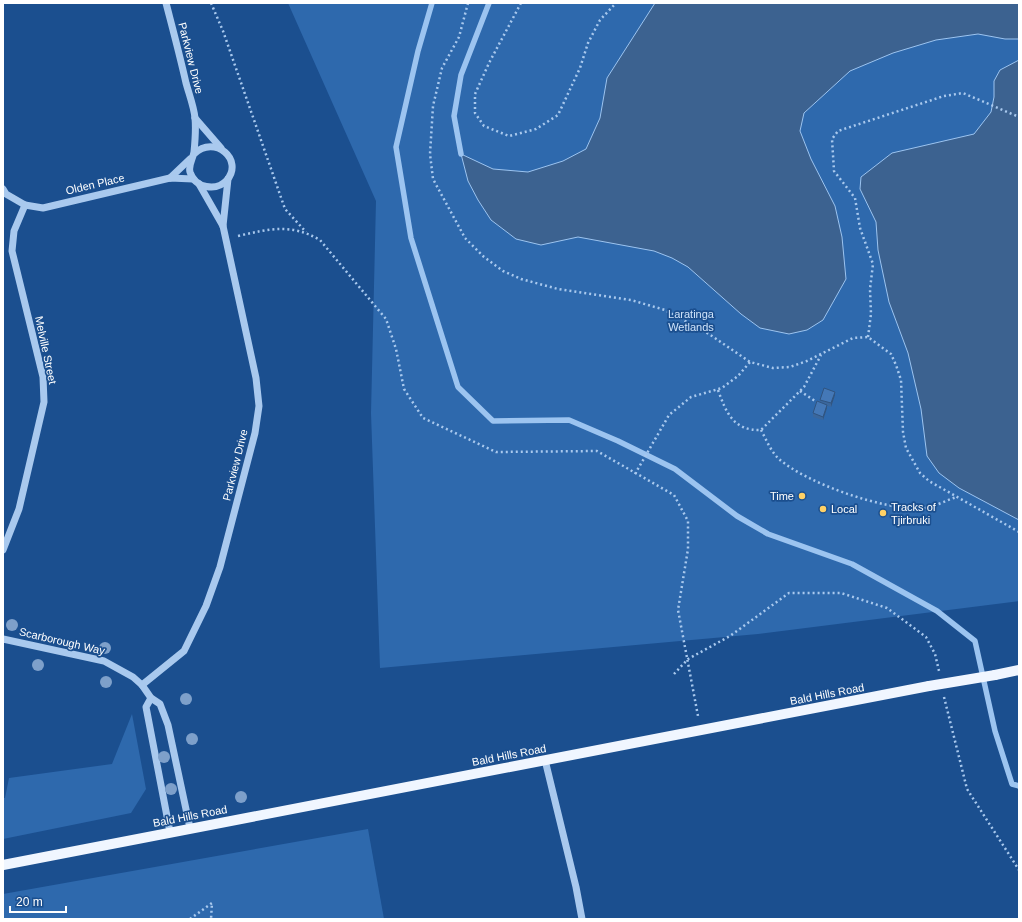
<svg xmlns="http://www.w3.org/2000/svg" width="1022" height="922" font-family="Arial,sans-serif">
  <rect width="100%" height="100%" fill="#1b4f8f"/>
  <g fill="#2e69ad">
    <path d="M 288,3 L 1019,3 L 1019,601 L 758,634 L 380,668 L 371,413 L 376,201 Z"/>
    <path d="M 132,714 L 146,789 L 131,813 L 3,839 L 3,798 L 5,798 L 9,778 L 112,764 Z"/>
    <path d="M 368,829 L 384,919 L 3,919 L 3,894 Z"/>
  </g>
  <g fill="#3c6290" stroke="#9cc4f0">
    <path d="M 655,3 L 1019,3 L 1019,39 L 1005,39 L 978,34 L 936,40 L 893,53 L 850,71 L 804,113 L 800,131 L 811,159 L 835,206 L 842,237 L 846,279 L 823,320 L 807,330 L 789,334 L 760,328 L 741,314 L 688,267 L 672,258 L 654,251 L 578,237 L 541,245 L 516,239 L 491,220 L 478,200 L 468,181 L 461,154 L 493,169 L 528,172 L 563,161 L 586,149 L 600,118 L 607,78 Z"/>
    <path d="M 1019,60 L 1019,520 L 959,488 L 939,473 L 927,456 L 921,409 L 908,353 L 889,302 L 878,250 L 876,222 L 860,189 L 861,177 L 892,153 L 974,134 L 991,112 L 994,97 L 994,81 L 1000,70 Z"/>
  </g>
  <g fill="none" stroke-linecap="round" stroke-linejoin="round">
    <g stroke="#9cc4f0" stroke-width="5.5">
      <path d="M 432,3 L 418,51 L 396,147 L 411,238 L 458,387 L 493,421 L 569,420 L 618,441 L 675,469 L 737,516 L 768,534 L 852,564 L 937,611 L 975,641 L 995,731 L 1012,784 L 1019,786"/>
      <path d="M 461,154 L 454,116 L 461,75 L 489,3"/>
    </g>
    <g stroke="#a9c9ee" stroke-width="2.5" stroke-dasharray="2 3" stroke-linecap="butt">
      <path d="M 211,3 L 223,31 L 285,209 L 306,232"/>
      <path d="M 468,3 L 459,37 L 442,68 L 433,106 L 430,154 L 433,179 L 465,238 L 484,257 L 503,271 L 521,279 L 558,289 L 631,300 L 665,310 L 709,334 L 750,362 L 773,368 L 790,367 L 807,361 L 853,338 L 868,337 L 891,354 L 896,365 L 901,380 L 903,432 L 906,448 L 920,473 L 929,481 L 1019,532"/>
      <path d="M 521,3 L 489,63 L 475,94 L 475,113 L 484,126 L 509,136 L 536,129 L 558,115 L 580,68 L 588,43 L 600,20 L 616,3"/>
      <path d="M 238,236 C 269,229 291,223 320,240 L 386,319 L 396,349 L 404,389 L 423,418 L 496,452 L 597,451 L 674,495 L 688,521 L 688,549 L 678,610 L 698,716"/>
      <path d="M 868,337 L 871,314 L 870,289 L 873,264 L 860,228 L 855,198 L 834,171 L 832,139 L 838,131 L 944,96 L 963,93 L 1019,117"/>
      <path d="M 718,390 C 726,412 733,431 761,430 L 804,387 L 821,355"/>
      <path d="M 800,391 L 818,403"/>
      <path d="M 761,430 C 766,439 771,452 779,459 C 806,483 885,511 922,508 C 933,508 946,500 957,497"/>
      <path d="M 635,474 L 669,415 L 691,397 L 722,388 L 738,376 L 750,362"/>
      <path d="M 674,674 L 688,659 L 730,636 L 789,593 L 841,593 L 887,608 L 926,637 L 935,654 L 939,671"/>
      <path d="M 944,697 L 967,789 L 1019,870"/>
      <path d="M 190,919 L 212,903 L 211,919"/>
    </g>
    <g stroke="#a9c9ee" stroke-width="7">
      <path d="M 166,3 C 173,30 180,56 186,83 C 189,94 194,107 195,118 C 196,129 195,142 194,152 C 193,159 188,165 190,172 C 195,188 216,192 227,180 C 244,160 215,134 194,154"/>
      <path d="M 195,118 L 221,148"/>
      <path d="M 170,178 L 190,159"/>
      <path d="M 3,189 L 6,194 L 25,205 L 14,231 L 12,251 L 43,377 L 44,402 L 19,509 L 3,550"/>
      <path d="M 25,205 L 43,208 L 170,178 L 193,179"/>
      <path d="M 223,226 L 228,179"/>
      <path d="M 3,639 L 104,661 L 133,677 L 142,685 L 151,698 L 160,704 L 168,725 L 190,828"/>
      <path d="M 142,685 L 184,651 L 206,606 L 220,567 L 255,433 L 259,406 L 256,378 L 223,226 L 199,184"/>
      <path d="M 151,698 L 146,707 L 170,832"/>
      <path d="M 545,760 L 576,887 L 582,919"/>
    </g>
    <g stroke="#f0f6ff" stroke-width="10">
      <path d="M 995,675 L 1019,670"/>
      <path d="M 3,865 L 929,686"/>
    </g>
    <path stroke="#f0f6ff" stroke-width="10" d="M 929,686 L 995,675"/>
  </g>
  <g fill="#7ea0ca">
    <circle cx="12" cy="625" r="6"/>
    <circle cx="105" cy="648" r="6"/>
    <circle cx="38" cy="665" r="6"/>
    <circle cx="106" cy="682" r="6"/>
    <circle cx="186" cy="699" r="6"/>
    <circle cx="192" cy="739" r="6"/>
    <circle cx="164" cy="757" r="6"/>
    <circle cx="171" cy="789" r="6"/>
    <circle cx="241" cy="797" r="6"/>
  </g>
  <path fill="#3a679d" d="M 835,395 L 831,407 L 827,406 L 827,408 L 823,420 L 813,417 L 813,413 L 820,402 L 820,400 Z"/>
  <g fill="#305480">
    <path d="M 835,392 L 835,395 L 831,407 L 831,403 Z"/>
    <path d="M 827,405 L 827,408 L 823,420 L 823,417 Z"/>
  </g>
  <g fill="#4478b7" stroke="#305480">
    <path d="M 824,388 L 835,392 L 831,403 L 820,400 Z"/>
    <path d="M 817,401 L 827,405 L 823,417 L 813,413 Z"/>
  </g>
  <g fill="#ffd166" stroke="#1b4f8f" stroke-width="1.5">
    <circle cx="802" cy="496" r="4"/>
    <circle cx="823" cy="509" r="4"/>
    <circle cx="883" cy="513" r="4"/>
  </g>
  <g text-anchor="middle" stroke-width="3.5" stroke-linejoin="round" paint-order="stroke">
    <g font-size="11" fill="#fff" stroke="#1b4f8f">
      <text transform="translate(191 58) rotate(76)" y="4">Parkview Drive</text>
      <text transform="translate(95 184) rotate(-13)" y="4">Olden Place</text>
      <text transform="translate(46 350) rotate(78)" y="4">Melville Street</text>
      <text transform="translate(235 465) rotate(-76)" y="4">Parkview Drive</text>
      <text transform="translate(62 641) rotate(13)" y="4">Scarborough Way</text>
      <text transform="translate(827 694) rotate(-11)" y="4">Bald Hills Road</text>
      <text transform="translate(509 755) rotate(-11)" y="4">Bald Hills Road</text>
      <text transform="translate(190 816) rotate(-11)" y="4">Bald Hills Road</text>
    </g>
    <g font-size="11" fill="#cfe3fa" stroke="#1b4f8f">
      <text x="691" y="318">Laratinga<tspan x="691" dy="13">Wetlands</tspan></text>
    </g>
    <g font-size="11" fill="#fff" stroke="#1b4f8f" text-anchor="start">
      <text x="794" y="500" text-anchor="end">Time</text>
      <text x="891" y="511">Tracks of<tspan x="891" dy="13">Tjirbruki</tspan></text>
      <text x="831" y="513">Local</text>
    </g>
  </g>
  <rect width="1022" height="922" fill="none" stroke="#ffffff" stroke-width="8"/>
  <path d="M10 906v6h56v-6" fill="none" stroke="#ffffff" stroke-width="2"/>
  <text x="16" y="906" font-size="12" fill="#ffffff" stroke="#1b4f8f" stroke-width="3" paint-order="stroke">20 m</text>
</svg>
